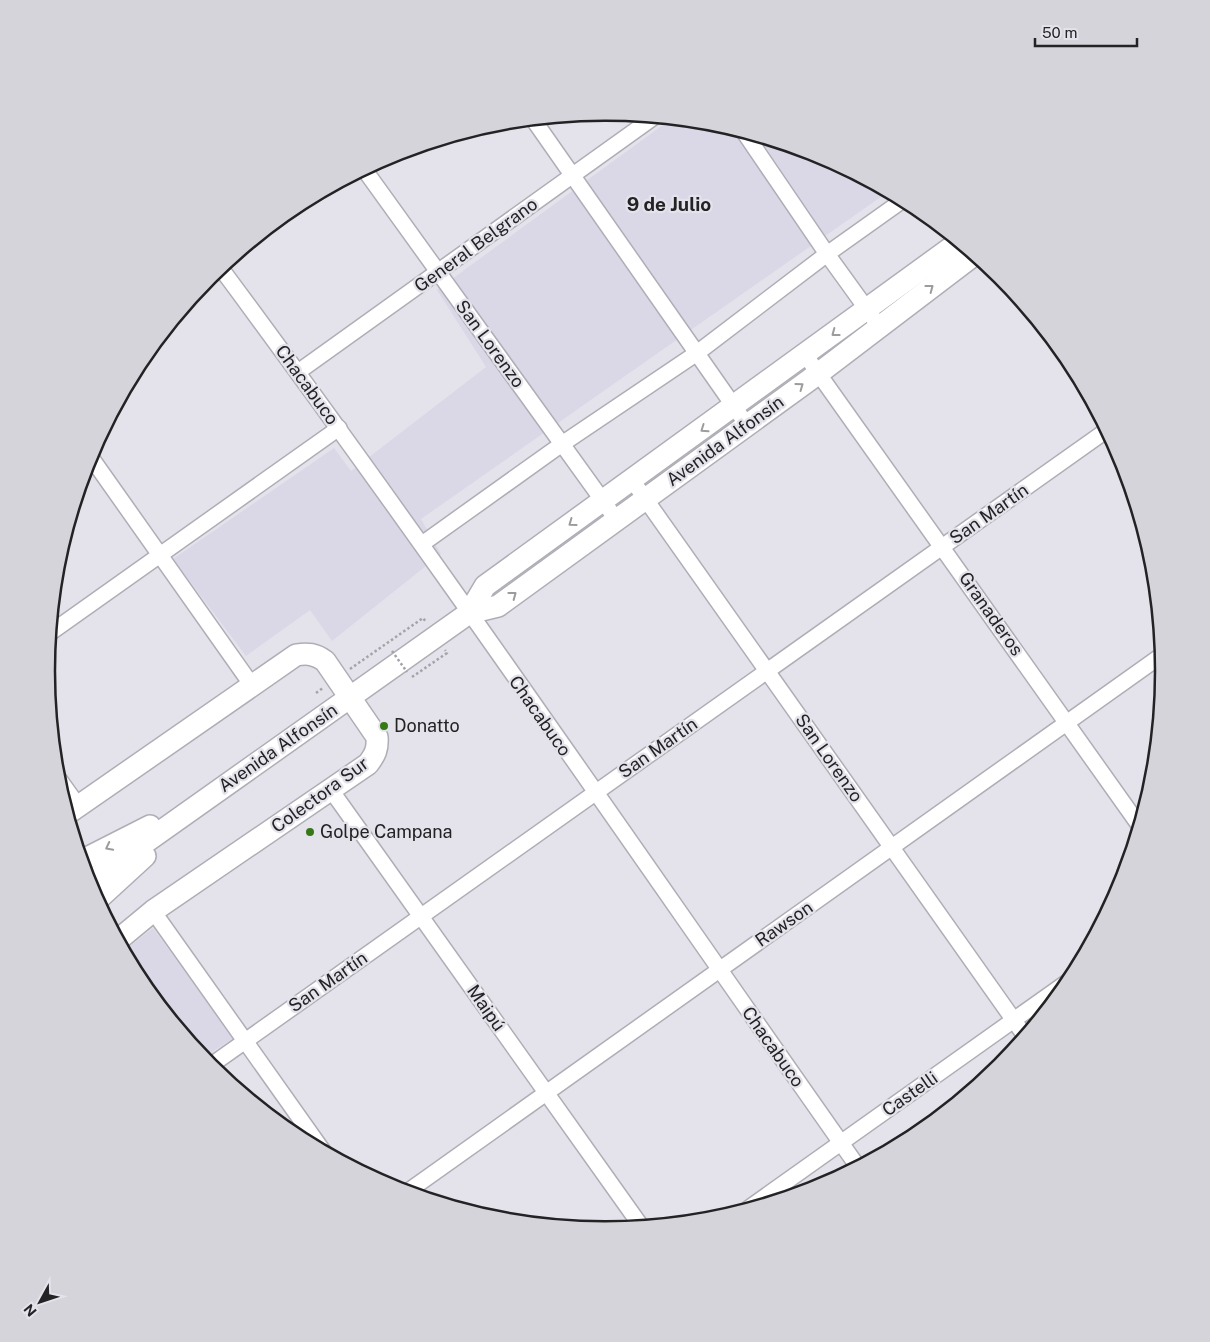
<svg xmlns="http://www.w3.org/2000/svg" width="1210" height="1342" font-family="'Public Sans',sans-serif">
  <rect width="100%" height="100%" fill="#e4e3eb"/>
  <g fill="#dad8e7">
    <path d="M 671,119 L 714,123 L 819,155 L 888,192 L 421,519 L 441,554 L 332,641 L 310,610 L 246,656 L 173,559 L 334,448 L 351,471 L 486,367 L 437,290 Z"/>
    <path d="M 153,928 L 233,1038 L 203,1058 L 140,981 L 124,951 Z"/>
  </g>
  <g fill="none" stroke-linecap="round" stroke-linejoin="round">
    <g stroke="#afaeb6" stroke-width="18">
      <g id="street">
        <path d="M 533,119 L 747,425"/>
        <path d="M 744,132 L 827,254 L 879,326"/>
        <path d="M 364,169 L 616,519"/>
        <path d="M 220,267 C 439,562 646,866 858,1167"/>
        <path d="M 806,356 L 1139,825"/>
        <path d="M 298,372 L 654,117"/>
        <path d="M 90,456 L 251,684"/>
        <path d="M 632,480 L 1025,1036"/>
        <path d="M 422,544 L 562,444 L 697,353 L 827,254 L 903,200"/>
        <path d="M 50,633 L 339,428"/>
        <path d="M 56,775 L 79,807"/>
        <path d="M 331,790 L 641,1226"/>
        <path d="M 153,911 L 323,1151"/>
        <path d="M 210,1066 L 1107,430"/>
        <path d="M 407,1192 L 1162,655"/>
        <path d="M 749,1208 L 1070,980"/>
      </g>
    </g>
    <g stroke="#afaeb6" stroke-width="24">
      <g id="secondary">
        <path d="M 469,613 L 485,586 L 959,242"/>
        <path d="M 67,814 L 296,655 C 308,653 315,654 325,661 L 377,737 C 378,749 375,755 368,764 L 153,911 L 118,940"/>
        <path d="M 81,861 L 150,826"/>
        <path d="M 88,883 L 469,613 L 498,606 L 819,373 L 974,255"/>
        <path d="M 97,900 L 145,856"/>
      </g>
    </g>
    <g stroke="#a4a3a9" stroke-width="2.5" stroke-dasharray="2.5 2.5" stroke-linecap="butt">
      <path d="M 350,669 L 423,618 L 426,622"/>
      <path d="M 412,677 L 447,653 L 445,650"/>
      <path d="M 316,693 L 323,688"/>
    </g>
    <use href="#street" stroke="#fff" stroke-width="15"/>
    <use href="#secondary" stroke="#fff" stroke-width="21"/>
    <path stroke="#a4a3a9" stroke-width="2.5" stroke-dasharray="2.5 2.5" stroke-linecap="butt" d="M 392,651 L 407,672"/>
  </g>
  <defs><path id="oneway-chevron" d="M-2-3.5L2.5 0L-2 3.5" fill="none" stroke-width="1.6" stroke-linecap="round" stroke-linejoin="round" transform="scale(1.25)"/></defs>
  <g stroke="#9c9c9d">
    <use href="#oneway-chevron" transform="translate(930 288) rotate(-37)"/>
    <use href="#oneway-chevron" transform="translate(835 333) rotate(143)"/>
    <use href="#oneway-chevron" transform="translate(800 386) rotate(-36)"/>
    <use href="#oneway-chevron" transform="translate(704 429) rotate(145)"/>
    <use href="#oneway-chevron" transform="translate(572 523) rotate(144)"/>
    <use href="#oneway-chevron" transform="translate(513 595) rotate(-37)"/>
    <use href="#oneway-chevron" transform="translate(109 847) rotate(153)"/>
  </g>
  <g fill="#367816" stroke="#e4e3eb" stroke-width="2">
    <circle cx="384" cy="726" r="5"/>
    <circle cx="310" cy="832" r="5"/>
  </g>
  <g text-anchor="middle" stroke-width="4.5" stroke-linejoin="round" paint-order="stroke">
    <g font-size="18" fill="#232325" stroke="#e4e3eb">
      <text transform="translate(476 245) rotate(-36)" y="6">General Belgrano</text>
      <text transform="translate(490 344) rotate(54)" y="6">San Lorenzo</text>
      <text transform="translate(307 385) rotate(54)" y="6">Chacabuco</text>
      <text transform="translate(725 441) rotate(-36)" y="6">Avenida Alfonsín</text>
      <text transform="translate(989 514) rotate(-35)" y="6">San Martín</text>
      <text transform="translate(991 614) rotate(55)" y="6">Granaderos</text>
      <text transform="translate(540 716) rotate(55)" y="6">Chacabuco</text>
      <text transform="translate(278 748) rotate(-35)" y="6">Avenida Alfonsín</text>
      <text transform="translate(658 748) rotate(-35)" y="6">San Martín</text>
      <text transform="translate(829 758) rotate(55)" y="6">San Lorenzo</text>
      <text transform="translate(320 795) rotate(-36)" y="6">Colectora Sur</text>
      <text transform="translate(784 924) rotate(-35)" y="6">Rawson</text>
      <text transform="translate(328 982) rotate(-35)" y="6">San Martín</text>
      <text transform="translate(486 1008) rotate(55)" y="6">Maipú</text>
      <text transform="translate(773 1047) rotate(55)" y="6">Chacabuco</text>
      <text transform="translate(910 1094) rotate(-35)" y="6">Castelli</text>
    </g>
    <g font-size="18" fill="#232325" stroke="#e4e3eb" text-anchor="start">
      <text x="394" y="732">Donatto</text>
      <text x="320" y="838">Golpe Campana</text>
    </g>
    <g font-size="19" font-weight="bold" fill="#232325" stroke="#e4e3eb">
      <text x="669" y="211">9 de Julio</text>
    </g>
  </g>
  <path d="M0 0H1210V1342H0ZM55 671a550 550 0 1 1 1100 0a550 550 0 1 1-1100 0Z" fill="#d5d4db" fill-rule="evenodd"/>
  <path fill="none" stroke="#232325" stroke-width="2.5" d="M55 671a550 550 0 1 1 1100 0a550 550 0 1 1-1100 0Z"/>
  <g transform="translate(40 1302) rotate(230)" stroke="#e4e3eb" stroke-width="4" paint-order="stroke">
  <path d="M0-4L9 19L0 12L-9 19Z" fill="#232325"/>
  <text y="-8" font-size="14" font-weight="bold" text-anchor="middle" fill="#232325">N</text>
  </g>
  <path d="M1035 38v8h102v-8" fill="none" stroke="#232325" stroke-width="2.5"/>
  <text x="1042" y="38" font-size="15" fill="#232325" stroke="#e4e3eb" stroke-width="4" paint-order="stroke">50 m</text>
</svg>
